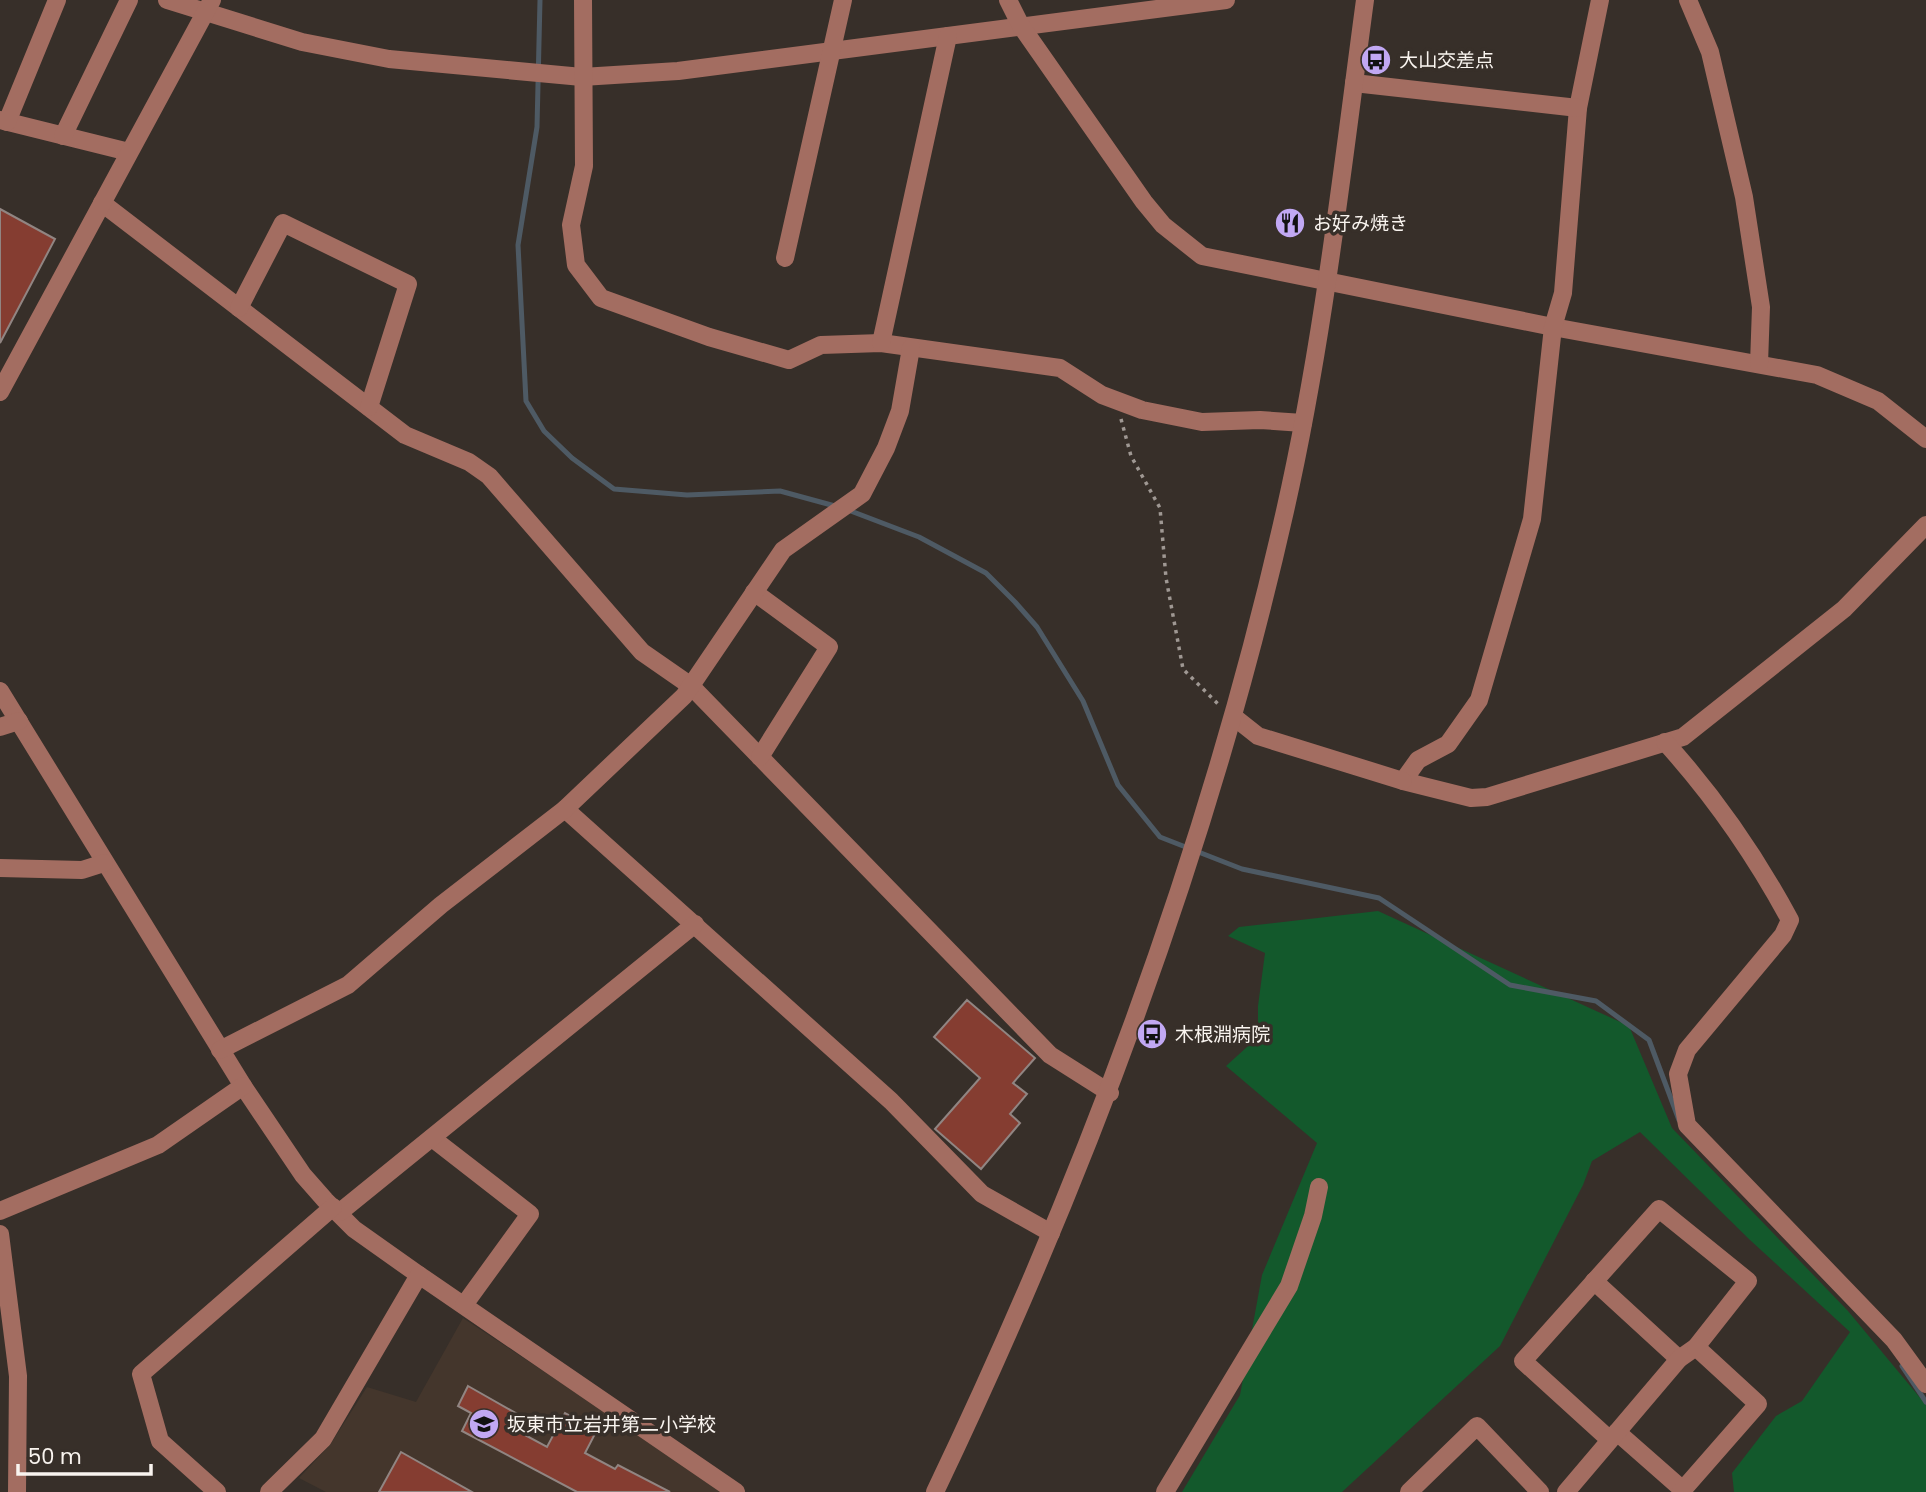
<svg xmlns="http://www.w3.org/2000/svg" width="1926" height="1492" font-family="Poppins,'Noto Sans JP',sans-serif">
  <rect width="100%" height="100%" fill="#372f29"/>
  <path fill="#44362c" d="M 463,1318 L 727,1492 L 326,1492 L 299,1478 L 330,1445 L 367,1387 L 416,1402 Z"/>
  <path fill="#13592c" d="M 1378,911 L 1629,1026 L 1672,1128 L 1848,1311 L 1926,1405 L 1926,1492 L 1734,1492 L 1732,1473 L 1776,1416 L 1802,1401 L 1850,1332 L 1750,1240 L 1640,1132 L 1592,1161 L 1583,1185 L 1500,1346 L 1342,1492 L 1182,1492 L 1240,1395 L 1262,1275 L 1317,1143 L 1226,1066 L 1258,1037 L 1258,1006 L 1265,953 L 1228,936 L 1239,927 Z"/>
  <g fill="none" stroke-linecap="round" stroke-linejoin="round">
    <g stroke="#4e5a64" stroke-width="5">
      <path d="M 540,0 L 537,127 L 518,245 L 526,401 L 544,431 L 572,458 L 614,489 L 687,495 L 780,491 L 835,506"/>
      <path d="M 848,510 L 919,537 L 986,573 L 1015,602 L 1037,627 L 1083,701 L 1118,785 L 1160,837 L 1242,869 L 1379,898 L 1510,985 L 1596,1001 L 1649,1040 L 1679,1120"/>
      <path d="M 1902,1366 L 1926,1402"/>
    </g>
  </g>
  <g fill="#853d31" stroke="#918582" stroke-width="2">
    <path d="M 0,209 L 55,239 L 0,343 Z"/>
    <path d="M 967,1000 L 1035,1058 L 1013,1083 L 1027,1094 L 1010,1114 L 1020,1123 L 981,1169 L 935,1129 L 980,1078 L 934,1037 Z"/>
    <path d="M 468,1386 L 519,1415 L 512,1428 L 547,1447 L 565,1413 L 597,1430 L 585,1453 L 615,1469 L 618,1465 L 670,1492 L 577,1492 L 462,1431 L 471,1413 L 458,1406 Z"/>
    <path d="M 401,1452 L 472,1492 L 379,1492 Z"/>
  </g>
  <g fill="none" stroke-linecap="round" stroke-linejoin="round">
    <path stroke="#9f9893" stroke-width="3.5" stroke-dasharray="3.5 5" stroke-linecap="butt" d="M 1121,419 L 1131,456 L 1160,508 L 1166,578 L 1183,669 L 1219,705"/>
    <g stroke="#a36d61" stroke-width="18">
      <path d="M 167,0 L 302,42 L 389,59 L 582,77 L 678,71 L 1226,0"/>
      <path d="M 583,0 L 584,166 L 571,225 L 576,265 L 601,298 L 709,337 L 789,360 L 821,345 L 881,343 L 1060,368 L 1102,395 L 1142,410 L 1202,422 L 1260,420 L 1303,423"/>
      <path d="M 1008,0 L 1021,26 L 1144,202 L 1163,225 L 1202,256 L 1553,327 L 1817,375 L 1878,401 L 1926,439"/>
      <path d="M 1600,0 L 1578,108 L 1563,293 L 1553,327 L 1532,519 L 1479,700 L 1448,744 L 1418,760 L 1403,781 L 1471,798 L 1487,797 L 1683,737 L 1844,609 L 1926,525"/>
      <path d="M 1688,0 L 1710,52 L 1744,197 L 1761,307 L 1759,364"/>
      <path d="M 1354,83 L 1578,108"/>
      <path d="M 0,120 L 129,152"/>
      <path d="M 7,122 L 57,0"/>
      <path d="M 63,136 L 129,0"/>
      <path d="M 102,203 L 405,435 L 469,462 L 489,476 L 642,652 L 691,686 L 1050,1055 L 1110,1093"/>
      <path d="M 785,258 L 843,0"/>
      <path d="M 239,308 L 283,223 L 408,284 L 369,407"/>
      <path d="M 881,343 L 948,36"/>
      <path d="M 0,392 L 212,0"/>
      <path d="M 754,592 L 829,647 L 760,757"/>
      <path d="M 0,691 L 243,1086 L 303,1175 L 325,1200 L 354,1229 L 419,1275 L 736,1492"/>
      <path d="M 1234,717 L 1258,736 L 1403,781"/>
      <path d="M 0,727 L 19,721"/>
      <path d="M 1665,742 C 1713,795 1756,857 1790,920 L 1783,935 L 1687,1050 L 1678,1074 L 1687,1125 L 1894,1340 L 1926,1384"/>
      <path d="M 565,809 L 891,1101 L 982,1194 L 1051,1233"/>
      <path d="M 0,868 L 82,870 L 104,863"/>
      <path d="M 220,1050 L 348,985 L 441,905 L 565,809 L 684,696 L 783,550 L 862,494 L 886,448 L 900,411 L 911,348"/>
      <path d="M 432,1138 L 530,1214 L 464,1305"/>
      <path d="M 0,1211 L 158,1145 L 243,1086"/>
      <path d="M 340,1212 L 695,924"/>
      <path d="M 0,1234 L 18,1376 L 17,1492"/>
      <path d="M 1594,1281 L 1679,1359"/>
      <path d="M 1617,1432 L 1683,1490"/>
      <path d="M 217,1492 L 160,1441 L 141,1374 L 333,1207"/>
      <path d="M 269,1492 L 323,1439 L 419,1275"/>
      <path d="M 935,1492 C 1085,1178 1208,852 1285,511 C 1323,343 1342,171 1365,0"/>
      <path d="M 1165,1492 L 1289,1286 L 1313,1216 L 1319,1187"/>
      <path d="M 1409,1492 L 1477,1426 L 1540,1492"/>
      <path d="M 1566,1492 L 1679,1359 L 1696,1347 L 1748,1281 L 1659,1209 L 1523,1361 L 1610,1440"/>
      <path d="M 1681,1492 L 1758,1404 L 1696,1347"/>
    </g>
  </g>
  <defs>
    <g id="bus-disc" transform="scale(1.575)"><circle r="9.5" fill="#c1a8f3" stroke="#372f29"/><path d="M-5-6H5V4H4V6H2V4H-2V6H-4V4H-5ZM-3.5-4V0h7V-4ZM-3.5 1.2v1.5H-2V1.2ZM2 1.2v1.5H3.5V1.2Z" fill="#111"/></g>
    <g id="restaurant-disc" transform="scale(1.575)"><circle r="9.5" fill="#c1a8f3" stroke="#372f29"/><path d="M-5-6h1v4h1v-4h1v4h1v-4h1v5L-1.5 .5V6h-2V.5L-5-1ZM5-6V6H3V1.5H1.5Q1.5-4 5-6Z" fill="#111"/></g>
    <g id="school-disc" transform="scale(1.575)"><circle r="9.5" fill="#c1a8f3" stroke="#372f29"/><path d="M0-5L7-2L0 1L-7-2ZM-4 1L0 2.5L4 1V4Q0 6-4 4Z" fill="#111"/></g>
  </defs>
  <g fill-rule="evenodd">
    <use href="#bus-disc" x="1376" y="60"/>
    <use href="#restaurant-disc" x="1290" y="223"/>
    <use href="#bus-disc" x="1152" y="1034"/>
    <use href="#school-disc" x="484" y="1424"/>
  </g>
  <g text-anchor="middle" stroke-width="7" stroke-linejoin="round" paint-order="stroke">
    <g font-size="19" fill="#f9f4ef" stroke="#372f29" text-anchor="start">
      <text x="1399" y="67">大山交差点</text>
      <text x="1313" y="230">お好み焼き</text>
      <text x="1175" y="1041">木根淵病院</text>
      <text x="507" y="1431">坂東市立岩井第二小学校</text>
    </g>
  </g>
  <path d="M18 1464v10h133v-10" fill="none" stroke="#f9f4ef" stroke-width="3.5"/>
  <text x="28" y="1464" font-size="21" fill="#f9f4ef" stroke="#372f29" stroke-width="5" paint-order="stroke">50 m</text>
</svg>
